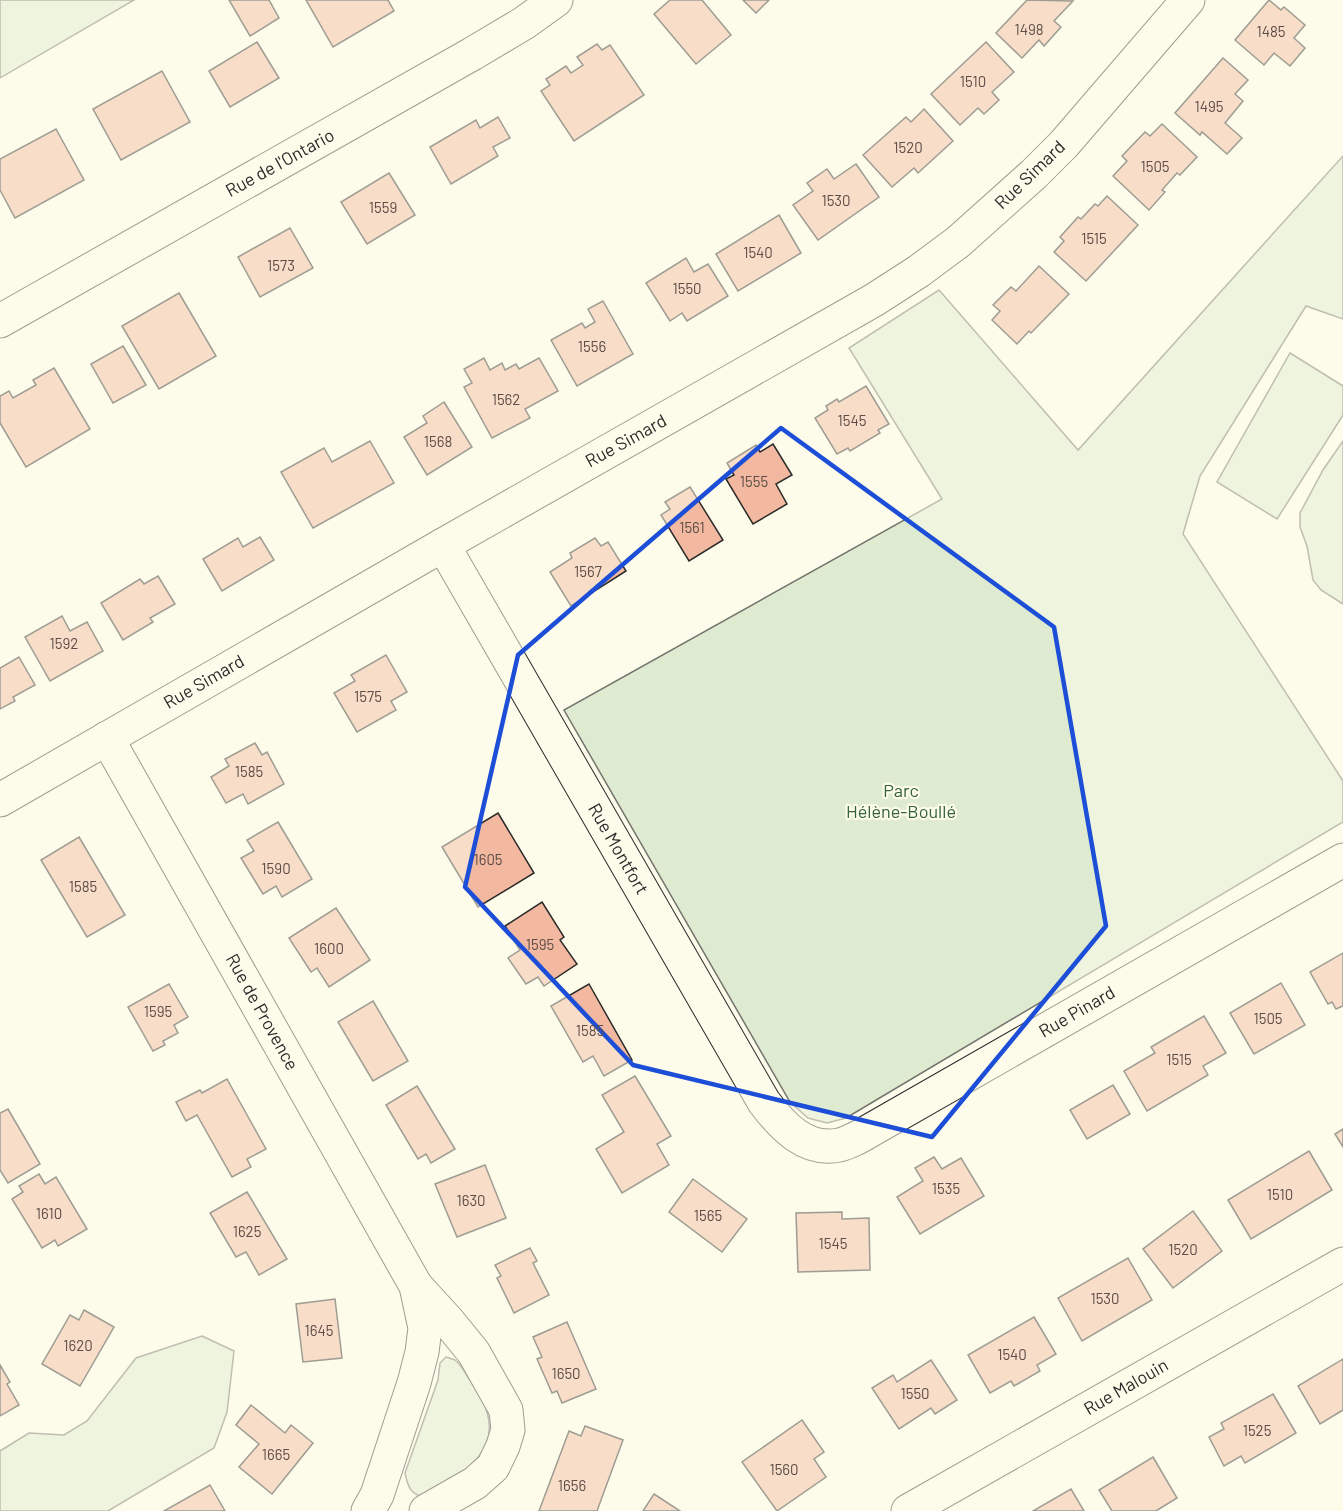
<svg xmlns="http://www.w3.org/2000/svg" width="1343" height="1511" font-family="Barlow,sans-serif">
  <rect width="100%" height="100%" fill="#fdfbea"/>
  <g fill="#deebd1" stroke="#74746e" stroke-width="1.5">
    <path d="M 0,0 L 134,0 L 0,78 Z"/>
    <path d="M 1343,156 L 1343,319 L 1306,306 L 1200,476 L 1183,534 L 1343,781 L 1343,822 L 846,1118 L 827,1123 L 808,1118 L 790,1102 L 564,710 L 942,499 L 849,348 L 939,290 L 1078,450 Z"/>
    <path d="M 1290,353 L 1343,386 L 1343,415 L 1277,519 L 1217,482 Z"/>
    <path d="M 1343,441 L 1343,604 L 1321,590 L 1313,580 L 1307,546 L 1300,527 L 1300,513 L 1323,470 Z"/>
    <path d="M 202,1336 L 234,1351 L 227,1412 L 214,1448 L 108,1511 L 0,1511 L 0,1451 L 29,1433 L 64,1435 L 87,1421 L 136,1358 Z"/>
    <path d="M 446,1357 C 449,1358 452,1359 455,1360 C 461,1364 469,1380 474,1386 C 513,1443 472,1467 427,1498 C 411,1495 408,1488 405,1473 L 438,1380 L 440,1363 Z"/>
  </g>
  <g fill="#f2b8a0" stroke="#2b2b2b" stroke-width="1.5">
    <path d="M 229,0 L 269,0 L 279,18 L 250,36 Z"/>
    <path d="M 306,0 L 388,0 L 394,11 L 333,47 Z"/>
    <path d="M 670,0 L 702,0 L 731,35 L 696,64 L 654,14 Z"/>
    <path d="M 743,0 L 769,0 L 756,13 Z"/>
    <path d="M 1027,0 L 1073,1 L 1054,21 L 1061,27 L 1044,46 L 1039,40 L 1022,58 L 996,33 Z"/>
    <path d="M 1269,0 L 1281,10 L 1284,7 L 1305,25 L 1294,38 L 1305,48 L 1290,66 L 1274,53 L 1264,65 L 1235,40 Z"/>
    <path d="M 257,42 L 279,78 L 230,107 L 209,71 Z"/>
    <path d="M 986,42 L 1014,72 L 992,92 L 999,100 L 984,114 L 978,108 L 960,125 L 931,94 Z"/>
    <path d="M 597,44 L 602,50 L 610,45 L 644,95 L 574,141 L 541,91 L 550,85 L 546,79 L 566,66 L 571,73 L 583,65 L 577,57 Z"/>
    <path d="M 1223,58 L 1248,80 L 1235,94 L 1243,101 L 1225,123 L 1242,138 L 1227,154 L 1202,132 L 1200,135 L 1175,113 Z"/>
    <path d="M 162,71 L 190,122 L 121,160 L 93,109 Z"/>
    <path d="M 924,109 L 953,141 L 918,173 L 914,168 L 892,187 L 863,155 L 906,117 L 911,122 Z"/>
    <path d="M 498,117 L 510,138 L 493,147 L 498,156 L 451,184 L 430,147 L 476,120 L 480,128 Z"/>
    <path d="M 1162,124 L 1197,157 L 1180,175 L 1177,173 L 1162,190 L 1165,192 L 1149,210 L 1113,176 L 1127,161 L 1122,156 L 1145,132 L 1150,136 Z"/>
    <path d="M 56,129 L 84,180 L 15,218 L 0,190 L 0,159 Z"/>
    <path d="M 856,164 L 879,197 L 818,240 L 793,205 L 813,191 L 807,183 L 827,169 L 834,179 Z"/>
    <path d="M 389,173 L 415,215 L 367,244 L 341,202 Z"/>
    <path d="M 1107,196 L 1138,225 L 1086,281 L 1054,252 L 1064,241 L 1060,237 L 1078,217 L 1081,219 L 1095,204 L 1098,206 Z"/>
    <path d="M 779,215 L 801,253 L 738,291 L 716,254 Z"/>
    <path d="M 290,228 L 313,268 L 260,297 L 238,257 Z"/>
    <path d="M 686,258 L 694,272 L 708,264 L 728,296 L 687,321 L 682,313 L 670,321 L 646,283 Z"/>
    <path d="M 1039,266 L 1069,294 L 1031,333 L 1029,331 L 1017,344 L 992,320 L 1000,311 L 993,305 L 1011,287 L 1016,291 Z"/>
    <path d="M 179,293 L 216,356 L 159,389 L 122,326 Z"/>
    <path d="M 603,301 L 633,354 L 577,386 L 551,340 L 582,323 L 585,328 L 595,322 L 588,309 Z"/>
    <path d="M 123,346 L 146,385 L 113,403 L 91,364 Z"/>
    <path d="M 484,358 L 490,370 L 502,363 L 505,370 L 516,364 L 519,369 L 539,358 L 558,391 L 525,409 L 530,418 L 492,438 L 464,387 L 472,383 L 464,369 Z"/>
    <path d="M 54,368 L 90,429 L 26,467 L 0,423 L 0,396 L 9,391 L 13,398 L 36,385 L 33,380 Z"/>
    <path d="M 866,386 L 889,424 L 878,430 L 880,433 L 850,451 L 848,448 L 837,454 L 815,418 L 828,410 L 826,406 L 837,399 L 839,402 Z"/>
    <path d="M 444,402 L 472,447 L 427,475 L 404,437 L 427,423 L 423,416 Z"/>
    <path d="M 370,441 L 394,483 L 313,528 L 281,472 L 324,448 L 332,462 Z"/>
    <path d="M 773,444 L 792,475 L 776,484 L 787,504 L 753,524 L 726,479 L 734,475 L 727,463 L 756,445 L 760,452 Z"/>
    <path d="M 690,487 L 723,540 L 689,561 L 661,515 L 670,509 L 665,502 Z"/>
    <path d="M 260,537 L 274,560 L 222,591 L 203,559 L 238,538 L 243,547 Z"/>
    <path d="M 595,538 L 601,546 L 608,542 L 626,571 L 571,606 L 550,572 L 572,558 L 570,553 Z"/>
    <path d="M 158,576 L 175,604 L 150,618 L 153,622 L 123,640 L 101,603 L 140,579 L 144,584 Z"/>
    <path d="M 62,616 L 70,631 L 87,622 L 103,651 L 50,681 L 25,637 Z"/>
    <path d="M 386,655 L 407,692 L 391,701 L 396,710 L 357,732 L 334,693 L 355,681 L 351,675 Z"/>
    <path d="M 19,657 L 35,685 L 13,697 L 15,701 L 0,709 L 0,668 Z"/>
    <path d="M 255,743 L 262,755 L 267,752 L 284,784 L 248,804 L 243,794 L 226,803 L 211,777 L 229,766 L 225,759 Z"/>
    <path d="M 498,813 L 534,873 L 478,907 L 442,847 Z"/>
    <path d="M 278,822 L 312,879 L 282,897 L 276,886 L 263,894 L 241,858 L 254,851 L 247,840 Z"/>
    <path d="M 79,837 L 125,915 L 87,937 L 41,860 Z"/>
    <path d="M 542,902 L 564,937 L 560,940 L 577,964 L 544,986 L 538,977 L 526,984 L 508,958 L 520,950 L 505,926 Z"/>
    <path d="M 336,908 L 370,960 L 329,987 L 317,968 L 311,972 L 289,938 Z"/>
    <path d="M 1343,953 L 1343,1006 L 1336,1009 L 1332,1002 L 1328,1004 L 1310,972 Z"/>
    <path d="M 1281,983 L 1305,1025 L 1254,1054 L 1230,1013 Z"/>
    <path d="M 169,984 L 188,1017 L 174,1025 L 178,1033 L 163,1041 L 165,1045 L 153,1051 L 128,1007 Z"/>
    <path d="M 589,984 L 632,1060 L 604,1076 L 593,1056 L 583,1062 L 551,1006 Z"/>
    <path d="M 373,1001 L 408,1061 L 373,1081 L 338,1022 Z"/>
    <path d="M 1204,1016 L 1226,1053 L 1203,1066 L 1208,1075 L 1147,1111 L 1124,1071 L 1155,1053 L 1151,1047 Z"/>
    <path d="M 635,1076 L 671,1136 L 657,1144 L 669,1165 L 622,1193 L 596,1149 L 624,1132 L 602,1095 Z"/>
    <path d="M 227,1079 L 266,1149 L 247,1159 L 251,1167 L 232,1177 L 197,1115 L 186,1121 L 176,1102 L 200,1090 L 202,1093 Z"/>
    <path d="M 1113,1085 L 1130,1114 L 1087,1139 L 1070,1110 Z"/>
    <path d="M 417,1086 L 455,1149 L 431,1163 L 426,1154 L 418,1159 L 386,1105 Z"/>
    <path d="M 8,1109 L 40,1164 L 8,1183 L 0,1170 L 0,1113 Z"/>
    <path d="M 1343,1129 L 1343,1147 L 1335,1134 Z"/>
    <path d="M 1309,1151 L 1332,1190 L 1251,1239 L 1228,1200 Z"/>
    <path d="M 934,1157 L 942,1169 L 961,1158 L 984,1196 L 920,1234 L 897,1197 L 923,1181 L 915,1168 Z"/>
    <path d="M 485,1165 L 506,1218 L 457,1237 L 435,1184 Z"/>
    <path d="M 39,1174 L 45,1184 L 56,1177 L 87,1229 L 58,1246 L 55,1240 L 42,1248 L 12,1199 L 23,1192 L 19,1186 Z"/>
    <path d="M 693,1179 L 747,1219 L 722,1252 L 669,1212 Z"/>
    <path d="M 247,1192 L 287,1259 L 259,1275 L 246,1252 L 236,1257 L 210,1213 Z"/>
    <path d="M 1193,1211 L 1222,1251 L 1173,1288 L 1143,1249 Z"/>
    <path d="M 842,1212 L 842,1219 L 869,1218 L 870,1270 L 798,1272 L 796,1213 Z"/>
    <path d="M 530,1248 L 537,1261 L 533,1263 L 549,1295 L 514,1313 L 497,1278 L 501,1276 L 495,1265 Z"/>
    <path d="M 1128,1258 L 1152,1300 L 1082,1341 L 1058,1298 Z"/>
    <path d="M 335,1299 L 342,1358 L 303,1362 L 296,1304 Z"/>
    <path d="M 84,1310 L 114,1327 L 80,1386 L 42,1364 L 70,1315 L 79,1320 Z"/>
    <path d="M 1034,1317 L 1056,1354 L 1037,1365 L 1040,1371 L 1014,1386 L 1011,1381 L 990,1393 L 968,1355 Z"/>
    <path d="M 567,1322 L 596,1389 L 562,1403 L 557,1391 L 552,1393 L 537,1359 L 542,1357 L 533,1337 Z"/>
    <path d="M 1343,1359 L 1343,1410 L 1320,1424 L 1298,1386 Z"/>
    <path d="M 931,1360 L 957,1400 L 935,1414 L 931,1408 L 899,1429 L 872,1388 L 893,1375 L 897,1382 Z"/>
    <path d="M 0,1365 L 10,1382 L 7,1384 L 19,1405 L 0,1416 Z"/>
    <path d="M 1273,1394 L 1296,1433 L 1245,1463 L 1241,1456 L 1224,1466 L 1209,1437 L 1224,1429 L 1221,1423 Z"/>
    <path d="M 251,1405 L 285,1433 L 291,1425 L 313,1443 L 272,1494 L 239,1467 L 259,1444 L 236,1425 Z"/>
    <path d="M 802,1420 L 824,1452 L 814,1459 L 826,1477 L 777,1511 L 742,1462 Z"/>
    <path d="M 585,1426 L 623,1440 L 597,1511 L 539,1511 L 569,1431 L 581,1436 Z"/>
    <path d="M 1153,1457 L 1177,1498 L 1156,1511 L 1112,1511 L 1099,1490 Z"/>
    <path d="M 210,1485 L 225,1511 L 164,1511 Z"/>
    <path d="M 1071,1489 L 1084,1511 L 1033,1511 Z"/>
    <path d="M 654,1494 L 680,1511 L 643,1511 Z"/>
  </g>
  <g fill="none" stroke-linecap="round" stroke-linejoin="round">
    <g stroke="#2b2b2b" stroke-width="35">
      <g id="minor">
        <path d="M 0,321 L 472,54 L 524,23 L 556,0"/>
        <path d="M 443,545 L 764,1102 C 782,1126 806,1152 839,1145 C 845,1144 852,1140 857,1138 L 1343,860"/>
        <path d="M 107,738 L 416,1286 L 425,1328 L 422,1352 L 414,1383 L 377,1495 L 368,1511"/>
        <path d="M 0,800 L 443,545 L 874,300 L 919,271 L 958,242 L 1034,174 L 1064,144 L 1188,0"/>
        <path d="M 416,1286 L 448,1321 L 474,1353 L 506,1410 L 508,1430 L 503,1446 L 493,1467 L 475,1483 L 426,1511"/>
        <path d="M 908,1511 L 1343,1264"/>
      </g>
    </g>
    <use href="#minor" stroke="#fdfbea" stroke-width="33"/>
  </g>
  <path d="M0 0H1343V1511H0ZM 781,428 L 1054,627 L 1106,926 L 932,1137 L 633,1065 L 465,887 L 518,655 Z" fill="#fdfbea" fill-opacity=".55" fill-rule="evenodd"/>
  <path fill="none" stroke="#1d4ed8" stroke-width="4.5" stroke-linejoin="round" d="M 781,428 L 1054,627 L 1106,926 L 932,1137 L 633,1065 L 465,887 L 518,655 Z"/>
  <g text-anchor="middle" stroke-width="4.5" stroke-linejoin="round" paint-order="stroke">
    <g font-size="15" fill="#5d4e48">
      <text x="1029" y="35">1498</text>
      <text x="1271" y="37">1485</text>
      <text x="973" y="87">1510</text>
      <text x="1209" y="112">1495</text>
      <text x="908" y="153">1520</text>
      <text x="1155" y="172">1505</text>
      <text x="836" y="206">1530</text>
      <text x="383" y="213">1559</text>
      <text x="1094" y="244">1515</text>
      <text x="758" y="258">1540</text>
      <text x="281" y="271">1573</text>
      <text x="687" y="294">1550</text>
      <text x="592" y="352">1556</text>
      <text x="506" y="405">1562</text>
      <text x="852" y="426">1545</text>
      <text x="438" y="447">1568</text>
      <text x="754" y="487">1555</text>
      <text x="692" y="533">1561</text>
      <text x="588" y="577">1567</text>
      <text x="64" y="649">1592</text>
      <text x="368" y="702">1575</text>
      <text x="249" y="777">1585</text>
      <text x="488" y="865">1605</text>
      <text x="276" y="874">1590</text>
      <text x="83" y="892">1585</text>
      <text x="540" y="950">1595</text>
      <text x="329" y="954">1600</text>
      <text x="158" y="1017">1595</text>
      <text x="1268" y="1024">1505</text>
      <text x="590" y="1036">1585</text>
      <text x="1179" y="1065">1515</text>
      <text x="946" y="1194">1535</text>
      <text x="1280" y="1200">1510</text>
      <text x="471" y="1206">1630</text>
      <text x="49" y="1219">1610</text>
      <text x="708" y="1221">1565</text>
      <text x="247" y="1237">1625</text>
      <text x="833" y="1249">1545</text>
      <text x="1183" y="1255">1520</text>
      <text x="1105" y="1304">1530</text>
      <text x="319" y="1336">1645</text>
      <text x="78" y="1351">1620</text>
      <text x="1012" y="1360">1540</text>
      <text x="566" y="1379">1650</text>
      <text x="915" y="1399">1550</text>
      <text x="1257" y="1436">1525</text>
      <text x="276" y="1460">1665</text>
      <text x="784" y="1475">1560</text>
      <text x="572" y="1491">1656</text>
    </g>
    <g font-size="18" fill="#2b2b2b" stroke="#fdfbea">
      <text transform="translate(280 163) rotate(-29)" y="6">Rue de l'Ontario</text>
      <text transform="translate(1030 175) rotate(-44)" y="6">Rue Simard</text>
      <text transform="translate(626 441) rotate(-29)" y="6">Rue Simard</text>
      <text transform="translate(204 682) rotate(-30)" y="6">Rue Simard</text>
      <text transform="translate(618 849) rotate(60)" y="6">Rue Montfort</text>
      <text transform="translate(262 1012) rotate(61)" y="6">Rue de Provence</text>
      <text transform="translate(1077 1012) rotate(-30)" y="6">Rue Pinard</text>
      <text transform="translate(1126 1387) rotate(-30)" y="6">Rue Malouin</text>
    </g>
    <g font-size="18" fill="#34623c" stroke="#fdfbea">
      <text x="901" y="797">Parc<tspan x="901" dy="21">Hélène-Boullé</tspan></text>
    </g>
  </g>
</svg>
